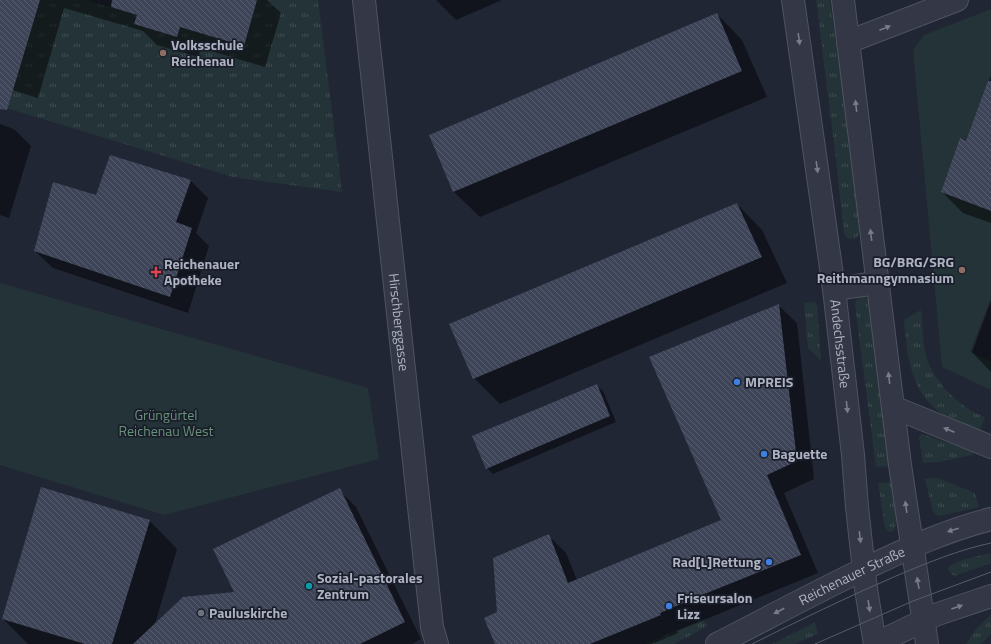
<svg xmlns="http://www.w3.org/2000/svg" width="991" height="644" font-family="'Titillium Web',sans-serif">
  <defs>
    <pattern id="grass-tufts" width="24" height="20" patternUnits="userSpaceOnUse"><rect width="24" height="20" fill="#243337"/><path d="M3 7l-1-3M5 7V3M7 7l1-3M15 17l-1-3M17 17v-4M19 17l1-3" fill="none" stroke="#414e52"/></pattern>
    <pattern id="building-back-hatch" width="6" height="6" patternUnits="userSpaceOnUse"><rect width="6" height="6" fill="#3f4558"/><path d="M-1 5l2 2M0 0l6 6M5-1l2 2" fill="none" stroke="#585d6e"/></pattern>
  </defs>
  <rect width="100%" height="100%" fill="#212635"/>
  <g fill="url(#grass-tufts)">
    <path d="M 32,0 L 86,0 L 137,15 L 134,24 L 177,37 L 180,27 L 244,46 L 257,0 L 318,0 L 342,192 L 233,177 L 0,106 L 0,72 Z"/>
    <path d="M 816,0 L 830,0 L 858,202 C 859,211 866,240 852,239 C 848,239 846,237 844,234 L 835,151 Z"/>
    <path d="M 862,296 L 866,298 L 868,303 L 890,466 L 876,467 L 855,305 L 856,300 Z"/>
    <path d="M 815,302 L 817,305 L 821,360 L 808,348 L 804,303 Z"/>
    <path d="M 921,310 C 923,327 922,346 928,362 C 937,385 963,410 985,417 L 979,432 C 918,410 909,382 904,320 Z"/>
    <path d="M 921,434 L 925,435 L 974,452 L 972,455 L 939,462 L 923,463 L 919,437 Z"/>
    <path d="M 932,478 L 938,478 L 975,493 L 979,507 L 939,516 L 936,515 L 932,508 L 925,479 Z"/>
    <path d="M 892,482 C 894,498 899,516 894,531 L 888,532 L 885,527 L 878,483 Z"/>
    <path d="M 990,553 L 991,563 L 954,576 L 948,570 L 950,565 L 966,559 Z"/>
    <path d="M 991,615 L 991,634 L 981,644 L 966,644 L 976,629 Z"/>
    <path d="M 703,620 L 708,626 L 674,644 L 646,644 L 681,628 Z"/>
    <path d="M 815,622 L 818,634 L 794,644 L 772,644 Z"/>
  </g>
  <g fill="#243337">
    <path d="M 991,9 L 991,74 L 983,97 L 991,150 L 960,138 L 941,192 L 991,211 L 991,298 L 970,352 L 991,361 L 991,390 L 942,367 L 913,50 L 924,35 Z"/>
    <path d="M 0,283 L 368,388 L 379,459 L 164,515 L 0,465 Z"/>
  </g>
  <g fill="#0007">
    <path d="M 0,0 L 267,0 L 281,13 L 265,67 L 201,48 L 198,57 L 157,45 L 143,31 L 64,8 L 38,98 L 0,86 Z"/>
    <path d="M 436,0 L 502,0 L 456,20 Z"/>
    <path d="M 717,14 L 742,40 L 767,97 L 480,217 L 454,192 L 430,135 Z"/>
    <path d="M 991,77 L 991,223 L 963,213 L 942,192 L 967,142 Z"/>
    <path d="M 0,124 L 14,129 L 31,146 L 9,218 L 0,215 Z"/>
    <path d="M 190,180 L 208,198 L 196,233 L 209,246 L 188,313 L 53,268 L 35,251 Z"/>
    <path d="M 737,204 L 762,230 L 787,283 L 500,404 L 474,378 Z"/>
    <path d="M 991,301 L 991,372 L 972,352 Z"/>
    <path d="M 779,306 L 797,323 L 814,479 L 784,493 L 818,573 L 677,631 L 678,633 L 652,644 L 496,644 L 498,613 L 548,535 L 566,553 L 577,580 L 722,521 Z"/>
    <path d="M 596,385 L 603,391 L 616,422 L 493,474 L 487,468 Z"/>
    <path d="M 339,490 L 356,507 L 421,639 L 412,644 L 28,644 L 3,619 L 149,520 L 177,549 L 155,624 L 235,593 Z"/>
  </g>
  <g fill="url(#building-back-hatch)">
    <path d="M 0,0 L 40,0 L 7,110 L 0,109 Z"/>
    <path d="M 112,0 L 257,0 L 244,46 L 180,27 L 177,37 L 134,24 L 137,15 L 111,7 Z"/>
    <path d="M 717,13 L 742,71 L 453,192 L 429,135 Z"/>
    <path d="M 988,81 L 991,81 L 991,211 L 941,192 L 960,138 L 966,141 Z"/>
    <path d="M 110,155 L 191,180 L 176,222 L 192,228 L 170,297 L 34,251 L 53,182 L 96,195 Z"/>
    <path d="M 737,203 L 762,257 L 473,379 L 449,324 Z"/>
    <path d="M 779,304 L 797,461 L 767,475 L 801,555 L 702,595 L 660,613 L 661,615 L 590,644 L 495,644 L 484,618 L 497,612 L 493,558 L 549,534 L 568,583 L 721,520 L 649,357 Z"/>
    <path d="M 597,384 L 610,416 L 486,469 L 472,436 Z"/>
    <path d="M 41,487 L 150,520 L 112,644 L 85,644 L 2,619 Z"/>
    <path d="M 340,488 L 405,622 L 360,644 L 133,644 L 183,597 L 234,592 L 213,549 Z"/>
  </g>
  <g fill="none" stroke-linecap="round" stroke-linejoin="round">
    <g stroke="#4e5361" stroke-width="24">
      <g id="minor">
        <path id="s1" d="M 364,0 L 432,627 L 437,644"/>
        <path id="s2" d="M 793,0 L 834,289 L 853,455 L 857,507 L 866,589 L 875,644"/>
        <path d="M 843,0 L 900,465 L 927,644"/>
        <path d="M 848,42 L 957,0"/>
        <path d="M 834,289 L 877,283"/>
        <path d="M 893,407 L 991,447"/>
        <path id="s3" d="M 717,644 C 766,619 814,593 864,569 C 907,549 944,531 991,519"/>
        <path d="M 875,644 L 935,615 L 991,596"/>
      </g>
    </g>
    <use href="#minor" stroke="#343846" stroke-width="22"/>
    <g stroke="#565c6d" stroke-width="1">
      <path d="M 752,644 C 800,620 847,597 896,576 C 927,563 958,550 991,543"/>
      <path d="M 815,644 L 913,601 L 991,572"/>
    </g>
  </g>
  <defs><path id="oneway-solid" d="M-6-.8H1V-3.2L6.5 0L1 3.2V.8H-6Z"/></defs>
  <g fill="#777c8b">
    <use href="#oneway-solid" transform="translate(885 28) rotate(-22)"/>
    <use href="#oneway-solid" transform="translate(799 39) rotate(82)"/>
    <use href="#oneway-solid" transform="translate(856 106) rotate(-97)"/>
    <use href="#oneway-solid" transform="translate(817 167) rotate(82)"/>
    <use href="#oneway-solid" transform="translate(871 235) rotate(-97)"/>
    <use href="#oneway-solid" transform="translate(889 378) rotate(-97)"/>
    <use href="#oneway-solid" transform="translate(847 407) rotate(84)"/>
    <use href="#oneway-solid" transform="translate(949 430) rotate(-157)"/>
    <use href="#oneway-solid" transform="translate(906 507) rotate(-98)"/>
    <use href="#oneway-solid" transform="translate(953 530) rotate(162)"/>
    <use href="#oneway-solid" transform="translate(860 537) rotate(83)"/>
    <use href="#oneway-solid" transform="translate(918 583) rotate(-100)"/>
    <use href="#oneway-solid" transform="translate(869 606) rotate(81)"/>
    <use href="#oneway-solid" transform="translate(957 607) rotate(-19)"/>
    <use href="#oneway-solid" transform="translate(779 611) rotate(152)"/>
  </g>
  <g fill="#8d6e63" stroke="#1a1e2a" stroke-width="1.5">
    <circle cx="163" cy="53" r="4"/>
    <circle cx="962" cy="270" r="4"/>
  </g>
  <path fill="#e0444e" stroke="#1a1e2a" stroke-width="1.5" d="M154 266h4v4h4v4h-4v4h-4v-4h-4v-4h4z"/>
  <g fill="#3f7fe0" stroke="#1a1e2a" stroke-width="1.5">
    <circle cx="737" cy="382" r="4"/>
    <circle cx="764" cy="454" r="4"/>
    <circle cx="769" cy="562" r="4"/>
    <circle cx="669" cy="606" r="4"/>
  </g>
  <circle fill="#0f9aa8" stroke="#1a1e2a" stroke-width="1.5" cx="309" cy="586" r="4"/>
  <circle fill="#6b7280" stroke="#1a1e2a" stroke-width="1.5" cx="201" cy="613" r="4"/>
  <g text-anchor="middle" stroke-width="3.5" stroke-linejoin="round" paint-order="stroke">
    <g font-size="14" font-weight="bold" fill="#aeb3c3" stroke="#1a1e2a" text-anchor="start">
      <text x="171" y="50">Volksschule<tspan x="171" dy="16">Reichenau</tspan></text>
      <text x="954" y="267" text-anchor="end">BG/BRG/SRG<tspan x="954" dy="16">Reithmanngymnasium</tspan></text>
      <text x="164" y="269">Reichenauer<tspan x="164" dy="16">Apotheke</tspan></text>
      <text x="745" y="387">MPREIS</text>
      <text x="772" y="459">Baguette</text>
      <text x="761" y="567" text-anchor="end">Rad[L]Rettung</text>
      <text x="317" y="583">Sozial-pastorales<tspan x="317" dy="16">Zentrum</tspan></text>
      <text x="677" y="603">Friseursalon<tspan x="677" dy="16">Lizz</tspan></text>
      <text x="209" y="618">Pauluskirche</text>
    </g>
    <g font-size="14" fill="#aeb3c3" stroke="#1a1e2a">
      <text dy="5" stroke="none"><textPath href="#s1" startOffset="324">Hirschberggasse</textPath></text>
      <text dy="5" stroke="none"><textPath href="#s2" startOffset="347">Andechsstraße</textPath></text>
      <text dy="5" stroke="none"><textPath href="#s3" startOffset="151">Reichenauer Straße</textPath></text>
    </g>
    <g font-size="14" fill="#679278" stroke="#1a1e2a">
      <text x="166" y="420">Grüngürtel<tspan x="166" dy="16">Reichenau West</tspan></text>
    </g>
  </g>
</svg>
